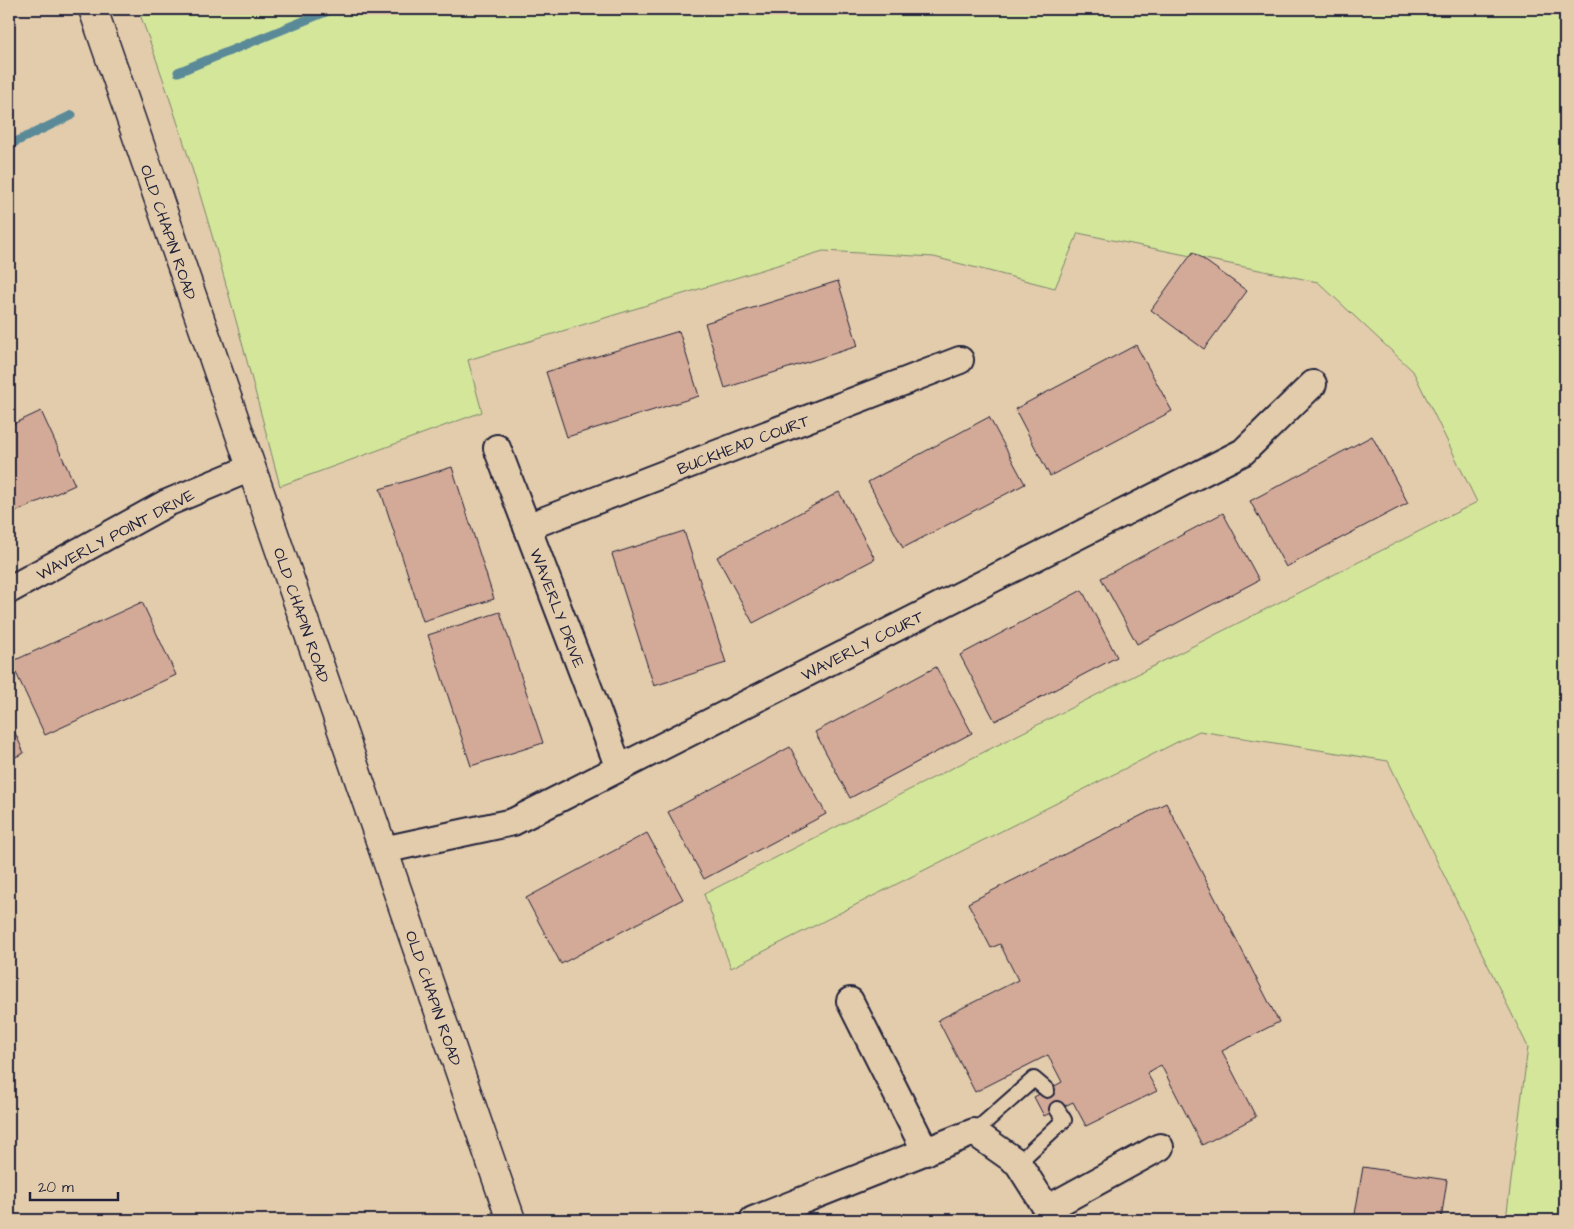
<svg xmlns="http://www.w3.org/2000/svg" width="1574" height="1229" font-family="'Architects Daughter',sans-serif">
  <rect width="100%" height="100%" fill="#e3ccac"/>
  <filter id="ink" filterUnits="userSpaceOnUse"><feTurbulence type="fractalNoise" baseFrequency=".02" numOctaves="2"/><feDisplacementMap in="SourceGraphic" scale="10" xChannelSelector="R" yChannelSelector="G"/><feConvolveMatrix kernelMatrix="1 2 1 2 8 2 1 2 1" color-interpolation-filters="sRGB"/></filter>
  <g filter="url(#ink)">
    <path fill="#d3e69a" stroke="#7a846a" d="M 138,9 L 1565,9 L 1565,1220 L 1506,1220 L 1528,1047 L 1388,761 L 1199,731 L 731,968 L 704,894 L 1477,502 L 1413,371 L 1318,282 L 1078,233 L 1055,288 L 934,257 L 823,251 L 468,360 L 482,412 L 280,486 C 238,326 196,164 138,9 Z"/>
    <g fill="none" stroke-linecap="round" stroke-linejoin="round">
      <g stroke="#5a8a98" stroke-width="9">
        <path d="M 178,72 L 333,9"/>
        <path d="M 9,145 L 72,115"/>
      </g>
    </g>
    <g fill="#d3a997" stroke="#22223b">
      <path d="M 1193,252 L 1247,291 L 1204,349 L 1151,310 Z"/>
      <path d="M 838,281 L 858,346 L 725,388 L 705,323 Z"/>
      <path d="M 679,331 L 699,396 L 567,437 L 546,372 Z"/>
      <path d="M 1136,345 L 1172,411 L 1050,476 L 1015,409 Z"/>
      <path d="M 41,411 L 75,485 L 9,515 L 9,426 Z"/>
      <path d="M 989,417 L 1025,484 L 903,548 L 868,482 Z"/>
      <path d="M 1372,436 L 1408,503 L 1286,567 L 1250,501 Z"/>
      <path d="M 452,467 L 494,599 L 423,621 L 380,489 Z"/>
      <path d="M 839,492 L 875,559 L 753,623 L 717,557 Z"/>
      <path d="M 1223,513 L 1259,580 L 1137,644 L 1101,578 Z"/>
      <path d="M 684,531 L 726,663 L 654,686 L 612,554 Z"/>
      <path d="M 1082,590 L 1117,657 L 995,721 L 960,655 Z"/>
      <path d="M 142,602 L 176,675 L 45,735 L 11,662 Z"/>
      <path d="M 500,612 L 543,743 L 471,766 L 428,635 Z"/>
      <path d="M 936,667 L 972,733 L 850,798 L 815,732 Z"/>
      <path d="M 9,719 L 24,753 L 9,760 Z"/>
      <path d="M 790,747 L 826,814 L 704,879 L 668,812 Z"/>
      <path d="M 1166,803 L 1279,1022 L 1222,1051 L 1256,1117 L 1202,1145 L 1161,1065 L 1147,1073 L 1157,1091 L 1086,1126 L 1073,1102 L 1044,1116 L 1034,1097 L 1062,1082 L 1048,1055 L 975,1092 L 938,1020 L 1018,980 L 1000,944 L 991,948 L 968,903 Z"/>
      <path d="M 647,833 L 683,899 L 561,964 L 526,898 Z"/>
      <path d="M 1363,1167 L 1447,1180 L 1441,1220 L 1354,1220 Z"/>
    </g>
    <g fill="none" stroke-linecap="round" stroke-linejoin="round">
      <g stroke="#22223b" stroke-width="18">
        <g id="lane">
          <path d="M 974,1132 L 1034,1079 L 1047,1090"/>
          <path d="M 1018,1163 L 1064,1120 L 1057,1109"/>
        </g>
      </g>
      <g stroke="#22223b" stroke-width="30">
        <g id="street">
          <path d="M 497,448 L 619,768"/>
          <path d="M 527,527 L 960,360"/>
          <path d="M 9,590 L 167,503 L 251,468"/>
          <path d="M 383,850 L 513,822 L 1243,452 L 1313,384"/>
          <path d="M 850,1001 L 926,1152"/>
          <path d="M 753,1220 L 974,1132 L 1018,1163 L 1047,1209 L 1160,1147"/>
        </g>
      </g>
      <g stroke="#22223b" stroke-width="31">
        <path id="secondary" d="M 93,9 L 511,1220"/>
      </g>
      <use href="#lane" stroke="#e3ccac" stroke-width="14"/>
      <use href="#street" stroke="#e3ccac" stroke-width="26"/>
      <use href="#secondary" stroke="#e3ccac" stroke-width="28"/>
    </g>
  </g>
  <g text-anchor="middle" stroke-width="4" stroke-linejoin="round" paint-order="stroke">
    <g font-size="16" fill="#22223b" stroke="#e3ccac">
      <text transform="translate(169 232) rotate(71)" y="6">OLD CHAPIN ROAD</text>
      <text transform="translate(743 444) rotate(-21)" y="6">BUCKHEAD COURT</text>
      <text transform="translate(115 534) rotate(-28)" y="6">WAVERLY POINT DRIVE</text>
      <text transform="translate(558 608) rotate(69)" y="6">WAVERLY DRIVE</text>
      <text transform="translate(302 615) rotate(71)" y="6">OLD CHAPIN ROAD</text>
      <text transform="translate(862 645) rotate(-27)" y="6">WAVERLY COURT</text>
      <text transform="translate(434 998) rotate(71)" y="6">OLD CHAPIN ROAD</text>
    </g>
  </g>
  <rect width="1574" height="1229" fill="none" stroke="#e3ccac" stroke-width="30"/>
  <rect x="15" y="15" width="1544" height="1199" fill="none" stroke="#22223b" stroke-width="2" filter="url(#ink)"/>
  <path d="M30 1192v8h88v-8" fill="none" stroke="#22223b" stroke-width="2.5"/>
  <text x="38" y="1192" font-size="15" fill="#22223b" stroke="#e3ccac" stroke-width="4" paint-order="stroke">20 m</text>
</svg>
